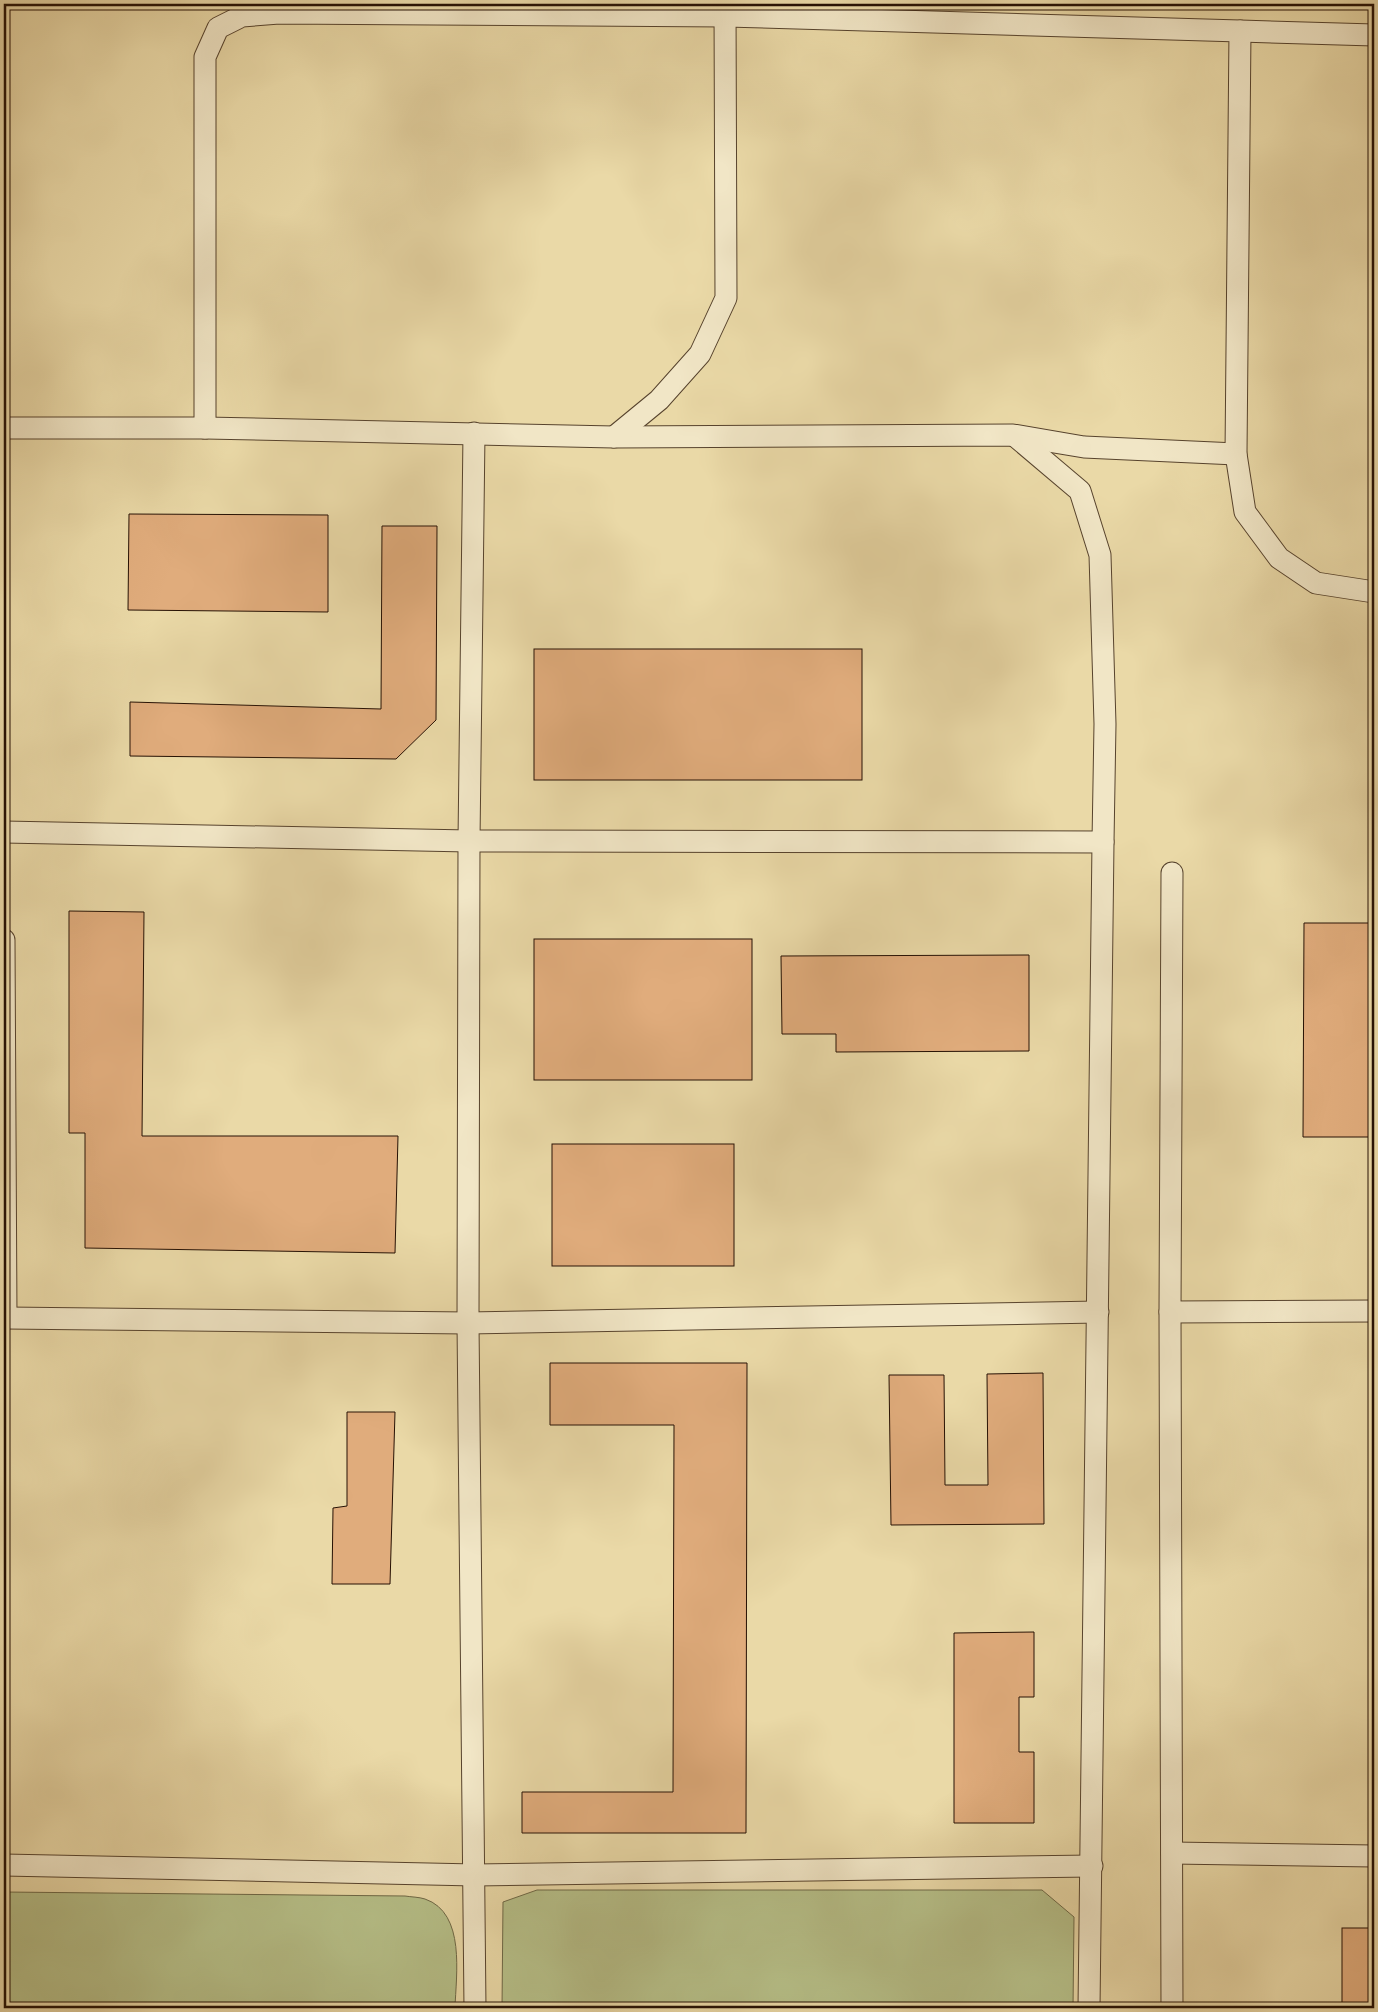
<svg xmlns="http://www.w3.org/2000/svg" width="1378" height="2012" font-family="Alegreya,serif">
  <rect width="100%" height="100%" fill="#ead9a7"/>
  <filter id="stains"><feTurbulence type="fractalNoise" baseFrequency=".004" numOctaves="4"/><feColorMatrix values="0 0 0 0 .2 0 0 0 0 .09 0 0 0 0 .02 0 0 0 .5 -.17"/></filter>
  <radialGradient id="worn" r=".72"><stop offset=".6" stop-color="#630" stop-opacity="0"/><stop offset="1" stop-color="#630" stop-opacity=".3"/></radialGradient>
  <g fill="#b6bf88" stroke="#6e6846">
    <path d="M 537,1890 L 1042,1890 L 1074,1917 L 1073,2008 L 502,2008 L 503,1902 Z"/>
    <path d="M 4,1892 L 405,1896 C 411,1897 419,1897 425,1899 C 466,1913 456,1975 455,2008 L 4,2008 Z"/>
  </g>
  <g fill="#e0ac7c" stroke="#261104">
    <path d="M 129,514 L 328,515 L 328,612 L 128,610 Z"/>
    <path d="M 382,526 L 437,526 L 436,720 L 396,759 L 130,756 L 130,702 L 381,709 Z"/>
    <rect x="534" y="649" width="328" height="131"/>
    <path d="M 69,911 L 144,912 L 142,1136 L 398,1136 L 395,1253 L 85,1248 L 85,1133 L 69,1133 Z"/>
    <path d="M 1304,923 L 1374,923 L 1374,1137 L 1303,1137 Z"/>
    <rect x="534" y="939" width="218" height="141"/>
    <path d="M 1029,955 L 1029,1051 L 836,1052 L 836,1034 L 782,1034 L 781,956 Z"/>
    <rect x="552" y="1144" width="182" height="122"/>
    <path d="M 550,1363 L 747,1363 L 746,1833 L 522,1833 L 522,1792 L 673,1792 L 674,1425 L 550,1425 Z"/>
    <path d="M 1043,1373 L 1044,1524 L 891,1525 L 889,1375 L 944,1375 L 945,1485 L 988,1485 L 987,1374 Z"/>
    <path d="M 347,1412 L 395,1412 L 390,1584 L 332,1584 L 333,1508 L 347,1506 Z"/>
    <path d="M 1034,1632 L 1034,1697 L 1019,1697 L 1019,1752 L 1034,1752 L 1034,1823 L 954,1823 L 954,1633 Z"/>
    <rect x="1342" y="1928" width="32" height="80"/>
  </g>
  <g fill="none" stroke-linecap="round" stroke-linejoin="round">
    <g stroke="#57432d" stroke-width="23">
      <g id="service">
        <path d="M 1240,31 L 1374,35"/>
        <path d="M 4,428 L 205,428 L 614,437 L 1013,435 L 1084,447 L 1236,454"/>
        <path d="M 205,428 L 205,57 L 218,28 L 242,16 L 279,13 L 726,16 L 1240,31 L 1236,454 L 1245,512 L 1279,558 L 1316,583 L 1374,592"/>
        <path d="M 474,433 L 469,841 L 468,1323 L 475,2008"/>
        <path d="M 1015,436 L 1080,491 L 1100,555 L 1105,724 L 1103,842"/>
        <path d="M 614,437 L 659,400 L 700,354 L 726,298 L 725,4"/>
        <path d="M 4,832 L 469,841 L 1103,842 L 1089,2008"/>
        <path d="M 1172,873 L 1170,1312 L 1172,2008"/>
        <path d="M 4,940 L 6,1318 L 4,1318"/>
        <path d="M 1170,1312 L 1374,1311"/>
        <path d="M 6,1318 L 468,1323 L 1098,1312"/>
        <path d="M 1172,1853 L 1374,1856"/>
        <path d="M 4,1865 L 475,1875 L 1092,1866"/>
      </g>
    </g>
    <use href="#service" stroke="#f1e6c6" stroke-width="21"/>
  </g>
  <rect width="1378" height="2012" fill="none" stroke="#ead9a7" stroke-width="20"/>
  <rect x="5" y="5" width="1368" height="2002" fill="none" stroke="#261104" stroke-width="2.5"/>
  <rect x="10" y="10" width="1358" height="1992" fill="none" stroke="#261104"/>
  <rect width="100%" height="100%" filter="url(#stains)"/>
  <rect width="100%" height="100%" fill="url(#worn)"/>
</svg>
